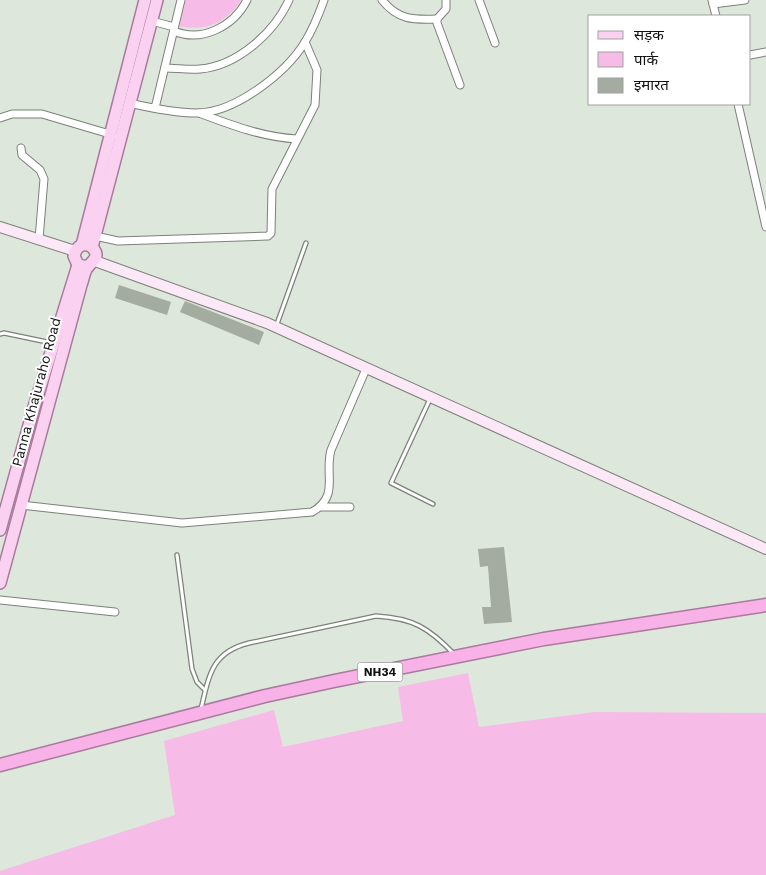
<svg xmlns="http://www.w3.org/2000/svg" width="766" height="875" font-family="'Work Sans','Noto Sans Devanagari',sans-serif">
  <rect width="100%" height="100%" fill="#dee7dc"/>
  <g fill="#f7bbe7">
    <path d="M 186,0 L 241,0 C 227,23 205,32 179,26 Z"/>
    <path d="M 468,673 L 479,727 L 595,712 L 766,713 L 766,875 L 0,875 L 0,871 L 175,815 L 164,741 L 274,710 L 283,747 L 403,721 L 398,687 Z"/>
  </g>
  <g fill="#a4aca2">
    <path d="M 119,285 L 171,302 L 167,315 L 115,298 Z"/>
    <path d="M 185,301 L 264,332 L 259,345 L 180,312 Z"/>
    <path d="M 504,547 L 512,622 L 484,624 L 482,607 L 491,607 L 488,566 L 480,567 L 478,549 Z"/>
  </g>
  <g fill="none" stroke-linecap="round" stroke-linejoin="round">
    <g stroke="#7b8279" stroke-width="5.5">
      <g id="lane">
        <path d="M 277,324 L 306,243"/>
        <path d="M 0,334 L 4,333 L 52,343"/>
        <path d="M 430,399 L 391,483 L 433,504"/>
        <path d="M 177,555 L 192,669 L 197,682 L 205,690"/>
        <path d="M 201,709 C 209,675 212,652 249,643 L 376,616 C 413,618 429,628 454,654"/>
      </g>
    </g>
    <g stroke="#7b8279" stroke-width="9">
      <g id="street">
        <path d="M 382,0 C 398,20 413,20 437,19"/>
        <path d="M 446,0 L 446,9 L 437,19 L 437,23 L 460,85"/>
        <path d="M 479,0 L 495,43"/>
        <path d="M 712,0 L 716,16"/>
        <path d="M 713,4 L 745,0"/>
        <path d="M 152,21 L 174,27"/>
        <path d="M 174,31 C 202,43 234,26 247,0"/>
        <path d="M 750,55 L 766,52"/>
        <path d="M 165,68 C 176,68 188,70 200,69 C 237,66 274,33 289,0"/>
        <path d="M 129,103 C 151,108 174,113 197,113 C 235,113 286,73 305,42 C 313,29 319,14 324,0"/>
        <path d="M 738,104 L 766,227"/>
        <path d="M 155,108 L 181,0"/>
        <path d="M 199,113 C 231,125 262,137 297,139"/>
        <path d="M 0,118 L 12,114 L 42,114 L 113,135"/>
        <path d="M 21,148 L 22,155 L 40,170 L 44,179 L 39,239"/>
        <path d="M 95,236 L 118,241 L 268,236 L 271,233 L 272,189 L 315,105 L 317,70 L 305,42"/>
        <path d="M 21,505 L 182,523 L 312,512 C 340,496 324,475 331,450 L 366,369"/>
        <path d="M 320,507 L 350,507"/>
        <path d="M 0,600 L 115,612"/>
      </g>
    </g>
    <g stroke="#7b8279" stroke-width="12">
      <g id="secondary">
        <path d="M 0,227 L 75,251"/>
        <path d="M 95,261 L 267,323 L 766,549"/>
      </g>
    </g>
    <g stroke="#a87a9c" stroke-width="14">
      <g id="primary">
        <path d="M 82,245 L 145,0"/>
        <path d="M 92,247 L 157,0"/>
        <path d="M 0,530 L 34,407 L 78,265"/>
        <path d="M 0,583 L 81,285 C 83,280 84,272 87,268 C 93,260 101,257 92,247 C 83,242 76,246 74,256 L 78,265 L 88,267"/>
      </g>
    </g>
    <g stroke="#a87a9c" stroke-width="15">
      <path id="highway" d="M 0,765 L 265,696 L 334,681 L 544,639 L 766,605"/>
    </g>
    <use href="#lane" stroke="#fff" stroke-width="3"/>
    <use href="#street" stroke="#fff" stroke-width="7"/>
    <use href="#secondary" stroke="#fde8f8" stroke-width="10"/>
    <use href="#primary" stroke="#fbd1f1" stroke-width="11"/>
    <use href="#highway" stroke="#f9b2e7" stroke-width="12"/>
  </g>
  <g text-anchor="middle" stroke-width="4" stroke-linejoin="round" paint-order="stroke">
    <rect fill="#fff" stroke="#585a58" stroke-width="1" x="357.5" y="662.5" width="45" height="19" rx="4"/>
    <g font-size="12" font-weight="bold" fill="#111310">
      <text x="380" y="676">NH34</text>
    </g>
    <g font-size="14" fill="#111310" stroke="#fff">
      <text transform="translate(36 392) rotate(-75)" y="5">Panna Khajuraho Road</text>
    </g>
  </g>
  <rect x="588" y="15" width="162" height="90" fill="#ffffff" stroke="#a0a19f"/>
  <rect x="598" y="31" width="25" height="8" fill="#fbd1f1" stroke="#a0a19f"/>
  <text x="634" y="40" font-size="15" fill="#111310">सड़क</text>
  <rect x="598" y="52" width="25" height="15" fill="#f7bbe7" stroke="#a0a19f"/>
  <text x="634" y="65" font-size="15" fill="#111310">पार्क</text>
  <rect x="598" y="78" width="25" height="15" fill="#a4aca2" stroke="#a0a19f"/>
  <text x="634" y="90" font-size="15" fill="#111310">इमारत</text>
</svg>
